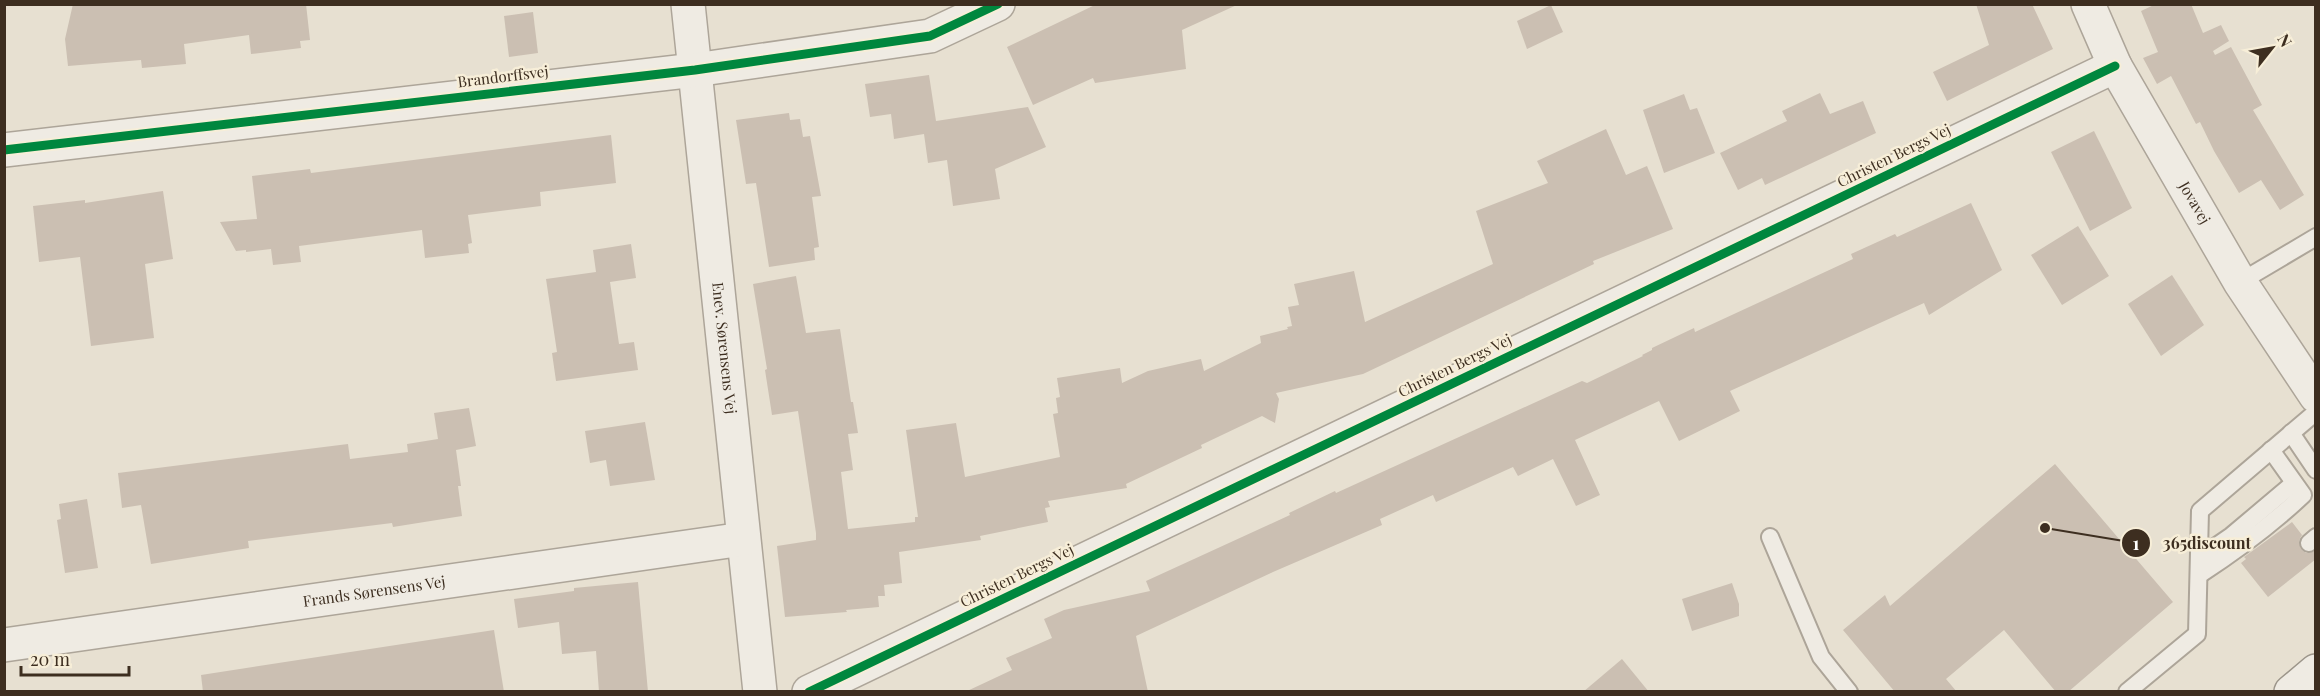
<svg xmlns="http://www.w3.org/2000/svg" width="2320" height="696" font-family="'Playfair Display',serif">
  <rect width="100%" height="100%" fill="#e7e0d1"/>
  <g fill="#cbbfb2">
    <path d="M 73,4 L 306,4 L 310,40 L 300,41 L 301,48 L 251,54 L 249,35 L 184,44 L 186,64 L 142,68 L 141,60 L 68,66 L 65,39 Z"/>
    <path d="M 1097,4 L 1239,4 L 1182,30 L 1186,69 L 1095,83 L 1093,78 L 1033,105 L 1007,47 Z"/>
    <path d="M 1976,4 L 2032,4 L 2053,49 L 1947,101 L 1933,72 L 1989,45 Z"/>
    <path d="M 2156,4 L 2191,4 L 2203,33 L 2221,25 L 2229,41 L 2213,51 L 2215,55 L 2231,47 L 2262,105 L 2253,110 L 2304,195 L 2280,210 L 2261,180 L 2239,193 L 2214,151 L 2200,122 L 2196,124 L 2171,76 L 2157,84 L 2143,58 L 2158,52 L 2141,11 Z"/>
    <path d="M 1551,5 L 1563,32 L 1527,49 L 1517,21 Z"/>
    <path d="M 533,12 L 538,53 L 509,57 L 504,16 Z"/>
    <path d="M 929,75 L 936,121 L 1028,107 L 1046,147 L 995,169 L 1000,199 L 953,206 L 947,160 L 928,163 L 924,134 L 894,139 L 891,114 L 870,117 L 865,84 Z"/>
    <path d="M 1820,93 L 1830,114 L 1863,101 L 1876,133 L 1765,185 L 1762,178 L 1738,190 L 1720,153 L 1787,121 L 1782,111 Z"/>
    <path d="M 1684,94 L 1690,110 L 1697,108 L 1715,153 L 1664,173 L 1643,110 Z"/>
    <path d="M 789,113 L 790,120 L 800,119 L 803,137 L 810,136 L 821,196 L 812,197 L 819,247 L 814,248 L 815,260 L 769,267 L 756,183 L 746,184 L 736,120 Z"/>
    <path d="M 1606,129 L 1626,175 L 1647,166 L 1673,229 L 1593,261 L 1594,264 L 1363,374 L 1276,393 L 1279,399 L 1275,423 L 1262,416 L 1201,445 L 1202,448 L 1126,484 L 1127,488 L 1048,501 L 1050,507 L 1045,508 L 1048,522 L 980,536 L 981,540 L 899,552 L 902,583 L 884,585 L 885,596 L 878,596 L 879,607 L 846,610 L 847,612 L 785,617 L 777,546 L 816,540 L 816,533 L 798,411 L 772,415 L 765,370 L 767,369 L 753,284 L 796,276 L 806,333 L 840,329 L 851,402 L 853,402 L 858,433 L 848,434 L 853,470 L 841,472 L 848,529 L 915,522 L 915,517 L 918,517 L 906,430 L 956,423 L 965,477 L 1060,457 L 1053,414 L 1058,413 L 1056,398 L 1060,397 L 1057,378 L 1120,368 L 1122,383 L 1148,371 L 1201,359 L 1204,371 L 1261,343 L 1260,336 L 1288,329 L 1287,327 L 1292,326 L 1288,307 L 1299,305 L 1294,284 L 1354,271 L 1365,322 L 1440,288 L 1493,264 L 1476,211 L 1548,183 L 1537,161 Z"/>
    <path d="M 2094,131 L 2132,208 L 2090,231 L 2051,152 Z"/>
    <path d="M 611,135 L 616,183 L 540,192 L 541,206 L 468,215 L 472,243 L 468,244 L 469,253 L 425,258 L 422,230 L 299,246 L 301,262 L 273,265 L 271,249 L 246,252 L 246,250 L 236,251 L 220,222 L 257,219 L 252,176 L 310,169 L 311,173 Z"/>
    <path d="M 163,191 L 173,259 L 145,264 L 154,338 L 91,346 L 80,257 L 39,262 L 33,206 L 85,200 L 85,203 Z"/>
    <path d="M 1971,203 L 2002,270 L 1929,315 L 1924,303 L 1730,391 L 1740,411 L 1679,441 L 1659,401 L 1575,440 L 1600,495 L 1576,506 L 1553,459 L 1518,476 L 1513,467 L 1436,502 L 1433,495 L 1380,519 L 1382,525 L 1273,572 L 1136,636 L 1148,692 L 965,692 L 1012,670 L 1006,658 L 1052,638 L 1044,619 L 1064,610 L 1150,591 L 1146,581 L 1290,515 L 1289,513 L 1335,491 L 1336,493 L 1582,381 L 1587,383 L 1643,356 L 1642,355 L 1652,350 L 1652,348 L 1694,328 L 1695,332 L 1853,259 L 1851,254 L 1895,234 L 1897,237 Z"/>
    <path d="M 2078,226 L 2109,276 L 2062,305 L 2031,255 Z"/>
    <path d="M 631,244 L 636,278 L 610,282 L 619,344 L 634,342 L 638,370 L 556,381 L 552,353 L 557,352 L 546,279 L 596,272 L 593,250 Z"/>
    <path d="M 2172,275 L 2204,325 L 2161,356 L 2128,304 Z"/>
    <path d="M 469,408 L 476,446 L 456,450 L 461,486 L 458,486 L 462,516 L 393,527 L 392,523 L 248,541 L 249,548 L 151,564 L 141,505 L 122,508 L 118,473 L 348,444 L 350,459 L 408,452 L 407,444 L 438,439 L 434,413 Z"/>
    <path d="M 645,422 L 655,480 L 610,486 L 606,460 L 590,463 L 585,431 Z"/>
    <path d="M 2055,464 L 2173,602 L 2068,692 L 2056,692 L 2004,630 L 1946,679 L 1957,692 L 1895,692 L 1843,630 L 1885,595 L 1890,606 Z"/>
    <path d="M 87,499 L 98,568 L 65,573 L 57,520 L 61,519 L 59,504 Z"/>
    <path d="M 2292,522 L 2302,535 L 2299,540 L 2301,549 L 2306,553 L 2316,551 L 2316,559 L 2268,597 L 2241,563 L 2246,559 L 2244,557 Z"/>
    <path d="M 638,582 L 648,692 L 599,692 L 596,651 L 562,654 L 559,622 L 518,628 L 514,599 L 574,591 L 574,588 Z"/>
    <path d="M 1732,583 L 1739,604 L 1739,616 L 1692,631 L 1682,599 Z"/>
    <path d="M 494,630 L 504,692 L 203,692 L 201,675 Z"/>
    <path d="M 1622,659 L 1649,692 L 1583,692 Z"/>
  </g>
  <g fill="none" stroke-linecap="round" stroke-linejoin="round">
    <g stroke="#ada599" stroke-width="20">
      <g id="lane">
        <path d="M 2240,282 L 2316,237"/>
        <path d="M 2291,433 L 2316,470"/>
        <path d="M 1770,537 L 1821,657 L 1849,692"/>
        <path d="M 2309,543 L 2316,537"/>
        <path d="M 2199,558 L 2231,536 L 2294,483"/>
        <path d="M 2199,575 C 2236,551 2270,526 2303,495 L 2271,450"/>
        <path d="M 2127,692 L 2197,634 L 2200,511 L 2316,412"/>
      </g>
    </g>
    <g stroke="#ada599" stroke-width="36">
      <g id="street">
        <path id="s1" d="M 688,4 L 760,692"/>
        <path id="s2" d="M 2088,4 L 2115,66 L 2240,282 L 2316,396"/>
        <path d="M 4,150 L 695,70 L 930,36 L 998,4"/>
        <path id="s3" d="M 4,645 L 743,539"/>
        <path d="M 809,692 L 2115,66"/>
      </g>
    </g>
    <g stroke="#9c958a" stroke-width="36">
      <path id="secondary" d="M 2291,692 L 2316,671"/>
    </g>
    <use href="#lane" stroke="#efebe3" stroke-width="16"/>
    <use href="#street" stroke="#efebe3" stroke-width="33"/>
    <use href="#secondary" stroke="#efebe3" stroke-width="33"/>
    <g stroke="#f7eed8" stroke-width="13">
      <g id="cycleway">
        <path d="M 4,150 L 695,70 L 930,36 L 998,4"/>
        <path d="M 809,692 L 2115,66"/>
      </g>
    </g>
    <use href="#cycleway" stroke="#00873e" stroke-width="9"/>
  </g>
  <g text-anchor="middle" stroke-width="5" stroke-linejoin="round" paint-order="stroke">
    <g font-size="15" fill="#3d2e20" stroke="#f7eed8">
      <text transform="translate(503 77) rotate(-7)" y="5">Brandorffsvej</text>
      <text transform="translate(1894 156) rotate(-26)" y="5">Christen Bergs Vej</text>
      <text dy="5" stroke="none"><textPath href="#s2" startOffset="226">Jovavej</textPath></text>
      <text dy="5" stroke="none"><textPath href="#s1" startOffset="346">Enev. Sørensens Vej</textPath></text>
      <text transform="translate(1455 366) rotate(-26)" y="5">Christen Bergs Vej</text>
      <text transform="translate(1017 576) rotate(-26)" y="5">Christen Bergs Vej</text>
      <text dy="5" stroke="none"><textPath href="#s3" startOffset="374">Frands Sørensens Vej</textPath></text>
    </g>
  </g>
  <path fill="none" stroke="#3d2e20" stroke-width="2" d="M2045 528L2136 543"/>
  <g fill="#3d2e20" stroke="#f7eed8" stroke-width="2">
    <circle cx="2045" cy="528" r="6"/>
    <circle cx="2136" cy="543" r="15"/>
  </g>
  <g font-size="18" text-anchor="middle" font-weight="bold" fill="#fff">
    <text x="2136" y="550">1</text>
  </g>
  <g font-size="16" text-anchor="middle" font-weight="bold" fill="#3d2e20" stroke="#f7eed8" stroke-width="5" stroke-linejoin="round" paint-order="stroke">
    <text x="2207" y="549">365discount</text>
  </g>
  <rect width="2320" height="696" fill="none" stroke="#3d2e20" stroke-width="12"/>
  <g transform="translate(2272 48) rotate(59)" stroke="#f7eed8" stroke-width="4.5" paint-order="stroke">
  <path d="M0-4.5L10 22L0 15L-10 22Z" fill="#3d2e20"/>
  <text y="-9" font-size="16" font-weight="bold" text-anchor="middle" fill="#3d2e20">N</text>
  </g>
  <path d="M21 666v9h108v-9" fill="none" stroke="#3d2e20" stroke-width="3"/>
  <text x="30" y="666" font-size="18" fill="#3d2e20" stroke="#f7eed8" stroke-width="4.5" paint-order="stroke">20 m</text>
</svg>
